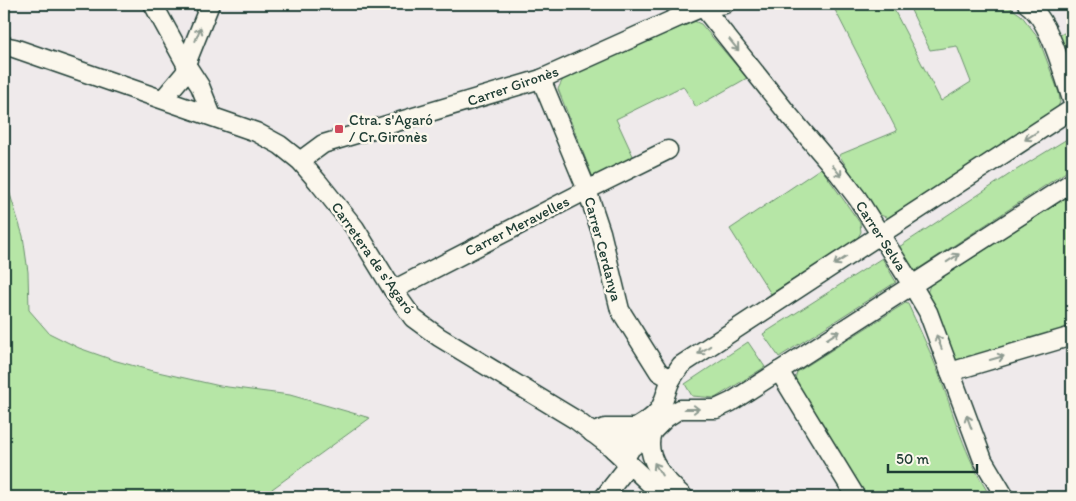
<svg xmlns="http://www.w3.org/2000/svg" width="1076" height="501" font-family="Itim,sans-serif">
  <rect width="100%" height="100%" fill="#efeaeb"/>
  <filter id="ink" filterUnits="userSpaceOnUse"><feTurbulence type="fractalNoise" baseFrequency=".02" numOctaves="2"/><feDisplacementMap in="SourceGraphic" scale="10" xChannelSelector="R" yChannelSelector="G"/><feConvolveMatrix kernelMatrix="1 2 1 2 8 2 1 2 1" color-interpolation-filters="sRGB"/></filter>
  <g filter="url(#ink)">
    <g fill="#b6e6a6" stroke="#6a926d">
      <path d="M 832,4 L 891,4 L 941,101 L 971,82 L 957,46 L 930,50 L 908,4 L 1005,4 L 1021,15 L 1038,37 L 1059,93 L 1060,102 L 1057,109 L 888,218 L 878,214 L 839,155 L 897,131 Z"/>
      <path d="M 694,21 L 701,24 L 747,78 L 696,107 L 683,86 L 616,119 L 634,158 L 594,180 L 558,89 L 563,79 Z"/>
      <path d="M 1072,29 L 1072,73 L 1058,36 Z"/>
      <path d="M 1072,136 L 1072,168 L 915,271 L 899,247 L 1013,172 Z"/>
      <path d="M 821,168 L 860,223 L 861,232 L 857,239 L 771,294 L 730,229 Z"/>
      <path d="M 4,175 L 23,236 L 28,272 L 29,310 L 49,333 L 79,348 L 113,360 L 149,370 L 220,386 L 290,395 L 370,418 L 272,489 L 278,497 L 4,497 Z"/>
      <path d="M 1072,194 L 1072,329 L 961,361 L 952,359 L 926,296 L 930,285 Z"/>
      <path d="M 882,258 L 896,282 L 779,357 L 763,334 Z"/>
      <path d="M 907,302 C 917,324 928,346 937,369 C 953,412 965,458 991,497 L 860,497 L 794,382 L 797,372 Z"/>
      <path d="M 748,342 L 765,367 L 715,398 L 692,396 L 685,384 Z"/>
    </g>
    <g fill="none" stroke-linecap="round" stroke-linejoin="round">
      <g stroke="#1f3d34" stroke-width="21">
        <g id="minor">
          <path d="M 153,4 L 187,66 L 200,86 L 212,116"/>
          <path d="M 1027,4 C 1050,20 1063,73 1072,100"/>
          <path d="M 703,7 L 788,114 L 839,174 L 858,199 L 912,285 L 928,312 L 983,460 L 1005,497"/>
          <path d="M 4,46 L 14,48 L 256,132 L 280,145 L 300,161 L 318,182 L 355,228 L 393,290 L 413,318 L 439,337 L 576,420 L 611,447 L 664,497"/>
          <path d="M 186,64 L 210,4"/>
          <path d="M 541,79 L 587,190 L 601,232 L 620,310 L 659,372 L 671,379"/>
          <path d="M 163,99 L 185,73 L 187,66"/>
          <path d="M 300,161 L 323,144 L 541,79 L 679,17 L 703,7 L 725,4"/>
          <path d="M 393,290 L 587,190 L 668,150"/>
          <path d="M 779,371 L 856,497"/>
          <path d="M 950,372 L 1072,336"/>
          <path d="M 652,432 C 643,459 666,481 684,497"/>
          <path d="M 592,433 L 605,428 L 633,428"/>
          <path d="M 614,450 C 623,428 645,428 658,411 C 664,404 666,391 670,382 C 673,376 677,371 681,365 L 1072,109"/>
          <path d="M 624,460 L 631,448 L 652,432 L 666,418 L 680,409 L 716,409 L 731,402 L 1072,182"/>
          <path d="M 604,497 L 629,465"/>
        </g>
      </g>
      <use href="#minor" stroke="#fbf7ec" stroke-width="18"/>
    </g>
    <defs><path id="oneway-shaft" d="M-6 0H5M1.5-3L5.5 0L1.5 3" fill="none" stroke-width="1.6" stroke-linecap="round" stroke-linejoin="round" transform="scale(1.25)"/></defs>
    <g stroke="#8d9a90">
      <use href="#oneway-shaft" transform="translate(198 34) rotate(-69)"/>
      <use href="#oneway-shaft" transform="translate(734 45) rotate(51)"/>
      <use href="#oneway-shaft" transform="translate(1031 136) rotate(147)"/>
      <use href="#oneway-shaft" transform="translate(837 171) rotate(51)"/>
      <use href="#oneway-shaft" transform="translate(953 258) rotate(-33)"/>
      <use href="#oneway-shaft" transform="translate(840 261) rotate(147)"/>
      <use href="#oneway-shaft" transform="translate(833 335) rotate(-33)"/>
      <use href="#oneway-shaft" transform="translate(939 342) rotate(-111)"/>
      <use href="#oneway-shaft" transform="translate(704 350) rotate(147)"/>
      <use href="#oneway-shaft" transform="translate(997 358) rotate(-16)"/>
      <use href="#oneway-shaft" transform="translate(692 409)"/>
      <use href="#oneway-shaft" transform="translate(969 422) rotate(-110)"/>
      <use href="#oneway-shaft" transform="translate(658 469) rotate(-121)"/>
    </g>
  </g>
  <rect fill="#d1495b" stroke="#fbf7ec" stroke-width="2" x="334" y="124" width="10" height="10" rx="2.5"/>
  <g text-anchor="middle" stroke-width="5" stroke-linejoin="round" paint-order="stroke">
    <g font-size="15" fill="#1f3d34" stroke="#fbf7ec">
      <text transform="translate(513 86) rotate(-19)" y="5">Carrer Gironès</text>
      <text transform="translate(517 226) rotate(-27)" y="5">Carrer Meravelles</text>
      <text transform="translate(881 236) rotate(57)" y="5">Carrer Selva</text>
      <text transform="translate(603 249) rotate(75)" y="5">Carrer Cerdanya</text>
      <text transform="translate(373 258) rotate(55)" y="5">Carretera de s'Agaró</text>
    </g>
    <g font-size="15" fill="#1f3d34" stroke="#fbf7ec" text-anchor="start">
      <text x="349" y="125">Ctra. s'Agaró<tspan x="349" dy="17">/ Cr Gironès</tspan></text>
    </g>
  </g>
  <rect width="1076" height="501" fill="none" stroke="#fbf7ec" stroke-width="20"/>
  <rect x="10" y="10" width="1056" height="481" fill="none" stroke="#1f3d34" stroke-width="2" filter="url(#ink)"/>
  <path d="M888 464v8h89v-8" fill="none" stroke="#1f3d34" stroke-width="2.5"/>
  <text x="896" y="464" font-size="15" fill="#1f3d34" stroke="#fbf7ec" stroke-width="4" paint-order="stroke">50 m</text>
</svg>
